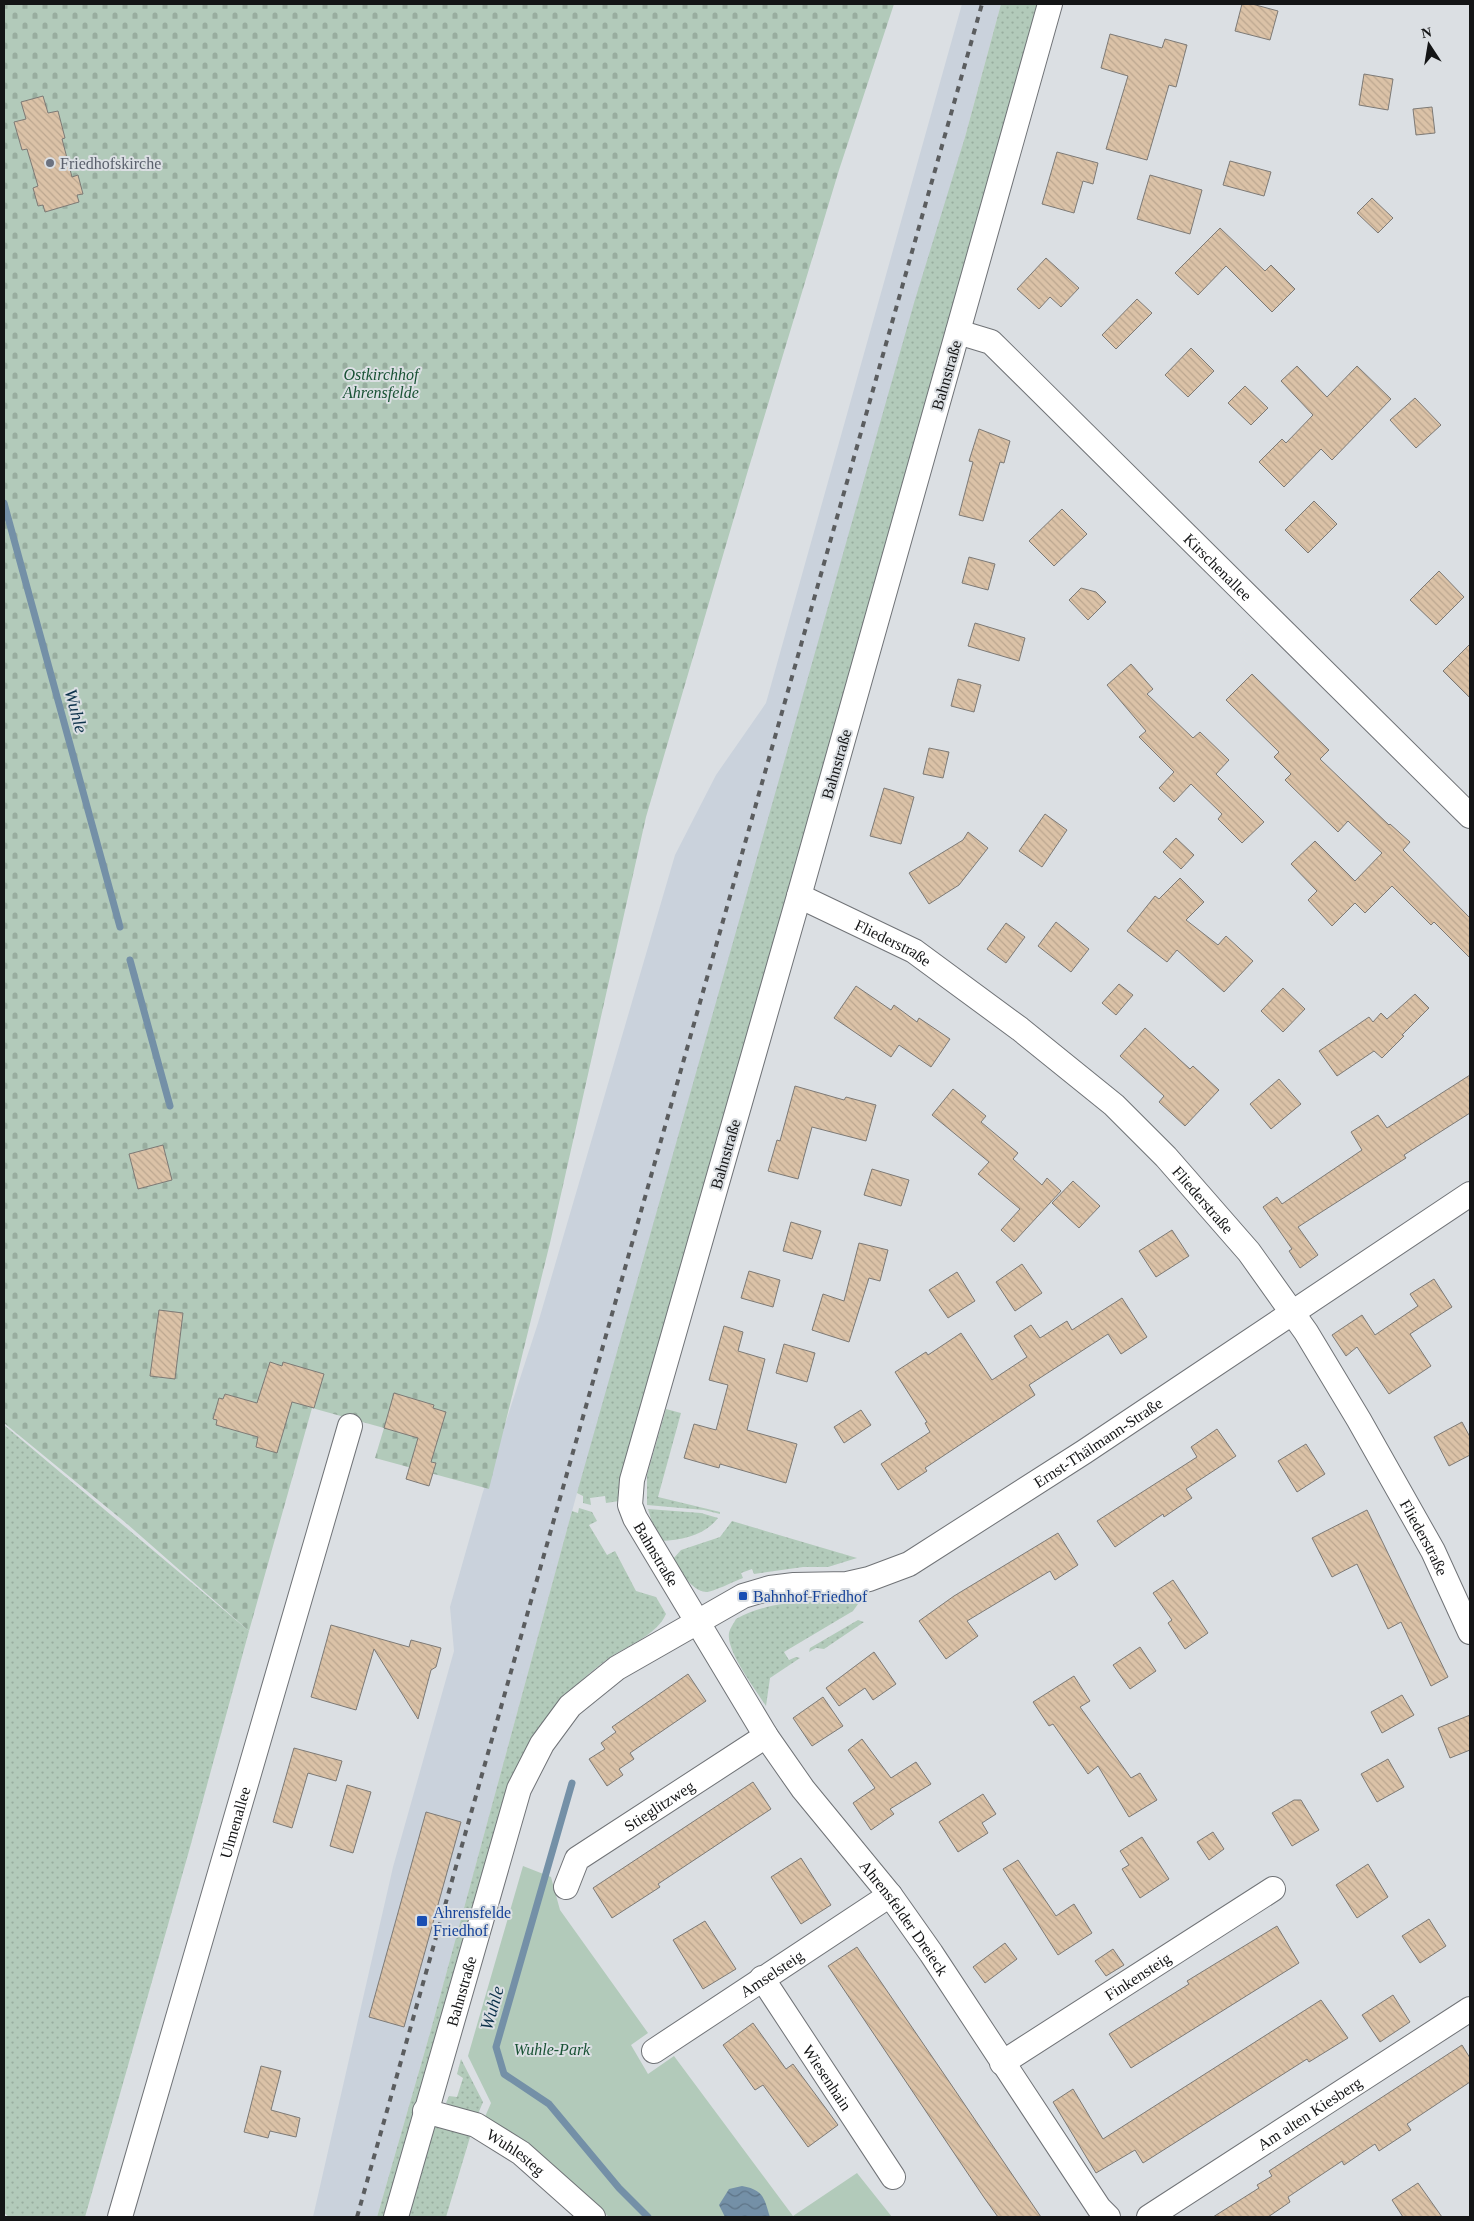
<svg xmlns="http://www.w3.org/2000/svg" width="1474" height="2221" font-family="'Times New Roman',serif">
  <defs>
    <pattern id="grass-dots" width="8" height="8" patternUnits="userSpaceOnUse" patternTransform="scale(1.25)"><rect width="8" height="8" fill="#b2caba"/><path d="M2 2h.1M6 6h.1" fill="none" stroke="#98ad9f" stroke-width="1.8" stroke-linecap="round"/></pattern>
    <pattern id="cemetery-stones" width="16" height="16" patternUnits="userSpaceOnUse" patternTransform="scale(1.25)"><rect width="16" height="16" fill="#b2caba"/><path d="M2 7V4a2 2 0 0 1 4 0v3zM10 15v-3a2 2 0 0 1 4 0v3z" fill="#98ad9f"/></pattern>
    <pattern id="water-waves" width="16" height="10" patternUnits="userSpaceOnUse" patternTransform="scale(1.25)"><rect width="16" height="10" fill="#7490a7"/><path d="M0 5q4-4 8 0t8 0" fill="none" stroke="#5e7487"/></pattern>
    <pattern id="building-back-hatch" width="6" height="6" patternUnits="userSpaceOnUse" patternTransform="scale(1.25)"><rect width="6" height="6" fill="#dbc2a7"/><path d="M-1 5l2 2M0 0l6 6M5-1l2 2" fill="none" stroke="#bba68f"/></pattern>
  </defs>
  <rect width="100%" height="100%" fill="#dbdfe3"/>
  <path fill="#cad2dc" d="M 962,4 L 1001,4 L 965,137 L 622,1348 L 577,1493 L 430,2033 L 377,2217 L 313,2217 L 393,1867 L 454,1651 L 450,1607 L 482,1495 L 538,1323 L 675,855 L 716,775 L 766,703 Z"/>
  <g fill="url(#grass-dots)">
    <path d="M 1001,4 L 1040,4 L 619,1501 L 606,1503 L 605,1496 L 590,1498 L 591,1505 L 583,1503 L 583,1496 L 577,1493 L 914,303 L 965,137 Z"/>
    <path d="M 666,1409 L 681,1413 L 658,1497 L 720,1512 L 720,1514 L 704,1510 L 647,1505 L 647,1475 Z"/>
    <path d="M 4,1425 L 249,1631 L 189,1851 L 85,2217 L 9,2217 L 4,2213 Z"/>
    <path d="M 579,1508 L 592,1512 L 597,1521 L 589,1525 L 607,1555 L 615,1551 L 636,1591 L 656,1597 L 666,1614 C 657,1635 627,1646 609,1658 C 590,1672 573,1687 558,1705 L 388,2217 L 377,2217 L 430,2033 L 572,1511 L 578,1513 Z"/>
    <path d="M 648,1509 L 701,1513 L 718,1518 C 705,1535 683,1540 661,1541 L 654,1529 Z"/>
    <path d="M 732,1521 L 857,1558 L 828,1567 L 803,1567 L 754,1574 L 752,1569 L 741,1573 L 743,1578 C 734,1581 714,1592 706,1592 C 691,1591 680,1570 673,1559 L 681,1550 L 720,1537 Z"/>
    <path d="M 856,1599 L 858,1604 L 853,1611 L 784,1652 L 789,1660 L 796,1657 L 800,1658 L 770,1678 L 766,1706 C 756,1690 726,1651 729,1633 C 730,1628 734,1623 736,1619 C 777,1597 813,1604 856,1599 Z"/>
    <path d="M 858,1620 L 864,1622 L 824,1649 L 816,1648 L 809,1652 L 810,1648 Z"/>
    <path d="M 461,2059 L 483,2102 L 478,2114 L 452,2107 L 446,2103 L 449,2096 L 457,2097 L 463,2078 L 457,2074 Z"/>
    <path d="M 434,2123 L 471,2134 L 446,2217 L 408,2217 Z"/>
  </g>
  <path fill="url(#cemetery-stones)" d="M 4,4 L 894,4 L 839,170 L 746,477 L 646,817 L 550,1243 L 489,1489 L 375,1458 L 384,1428 L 312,1408 L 249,1631 L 126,1523 L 4,1423 Z"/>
  <path fill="#b2caba" d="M 523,1866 L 551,1877 L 560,1910 L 648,2033 L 631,2045 L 648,2074 L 674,2056 L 793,2216 L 857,2173 L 892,2217 L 609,2217 L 545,2159 L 484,2119 L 491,2103 L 468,2056 Z"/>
  <path fill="url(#water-waves)" d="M 742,2186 C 764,2190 764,2198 770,2217 L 725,2217 L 719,2205 L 729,2189 Z"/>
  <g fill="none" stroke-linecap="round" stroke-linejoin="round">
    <g stroke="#7490a7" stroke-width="7">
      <path d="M 4,503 L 120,927"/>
      <path d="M 130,960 L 170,1106"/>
      <path d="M 572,1783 L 496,2047 L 504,2074 L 549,2104 L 619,2188 L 648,2217"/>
    </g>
  </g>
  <g fill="url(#building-back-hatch)" stroke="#7d7a76">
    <path d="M 1242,4 L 1252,4 L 1278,11 L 1270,40 L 1235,31 Z"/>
    <path d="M 1110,34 L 1162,48 L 1165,39 L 1187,45 L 1176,87 L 1169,85 L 1147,160 L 1106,149 L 1128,76 L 1101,68 Z"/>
    <path d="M 1364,74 L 1393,79 L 1388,110 L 1359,105 Z"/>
    <path d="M 43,96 L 48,113 L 58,111 L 65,138 L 62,139 L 72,177 L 78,175 L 83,194 L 77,195 L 79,202 L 45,212 L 43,205 L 38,206 L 33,188 L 38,186 L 27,149 L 22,150 L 14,122 L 26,119 L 21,102 Z"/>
    <path d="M 1432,107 L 1435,133 L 1416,135 L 1413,109 Z"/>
    <path d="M 1057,152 L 1098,163 L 1093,184 L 1083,181 L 1074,213 L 1042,204 Z"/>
    <path d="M 1230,161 L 1271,172 L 1264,196 L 1223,185 Z"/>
    <path d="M 1150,175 L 1202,190 L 1190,234 L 1137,219 Z"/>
    <path d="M 1372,198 L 1393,218 L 1378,233 L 1357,213 Z"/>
    <path d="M 1220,228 L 1265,271 L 1271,265 L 1295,289 L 1272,312 L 1226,266 L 1198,295 L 1175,273 Z"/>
    <path d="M 1046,258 L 1079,288 L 1061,307 L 1050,297 L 1039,309 L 1017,289 Z"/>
    <path d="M 1137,299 L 1152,313 L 1116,349 L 1102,335 Z"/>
    <path d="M 1191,348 L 1214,371 L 1188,397 L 1165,375 Z"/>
    <path d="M 1297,366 L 1327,397 L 1357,366 L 1391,399 L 1332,460 L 1321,449 L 1284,487 L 1259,462 L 1282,439 L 1286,443 L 1313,415 L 1281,381 Z"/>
    <path d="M 1245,386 L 1268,408 L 1251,425 L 1228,403 Z"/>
    <path d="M 1415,398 L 1441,425 L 1416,448 L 1390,420 Z"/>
    <path d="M 979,429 L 1010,441 L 1004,463 L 1000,462 L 983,521 L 959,515 L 973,462 L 969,461 Z"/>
    <path d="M 1314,501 L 1337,524 L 1308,553 L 1285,530 Z"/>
    <path d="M 1062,509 L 1087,534 L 1054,566 L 1029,541 Z"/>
    <path d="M 969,557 L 995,564 L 988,590 L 962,583 Z"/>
    <path d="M 1439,571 L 1464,597 L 1436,625 L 1410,600 Z"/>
    <path d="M 1081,588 L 1096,592 L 1106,602 L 1088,620 L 1069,600 Z"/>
    <path d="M 975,623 L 1025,638 L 1019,661 L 968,646 Z"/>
    <path d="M 1470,644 L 1470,698 L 1443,671 Z"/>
    <path d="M 1131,664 L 1153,689 L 1147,694 L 1193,738 L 1200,732 L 1229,760 L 1216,774 L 1264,822 L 1242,843 L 1218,819 L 1222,814 L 1191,784 L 1174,802 L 1159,788 L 1174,772 L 1139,737 L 1146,731 L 1107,685 Z"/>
    <path d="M 1252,674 L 1329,750 L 1320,759 L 1389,825 L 1390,824 L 1410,842 L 1403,850 L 1470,918 L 1470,958 L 1434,922 L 1431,925 L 1392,886 L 1365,913 L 1355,903 L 1332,926 L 1308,900 L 1317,891 L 1291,864 L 1315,841 L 1355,881 L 1382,853 L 1348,821 L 1338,832 L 1285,780 L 1291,774 L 1274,757 L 1279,752 L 1226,700 Z"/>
    <path d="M 958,679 L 981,685 L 974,712 L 951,706 Z"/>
    <path d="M 929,748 L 949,752 L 943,778 L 923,774 Z"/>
    <path d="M 884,788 L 914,797 L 901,844 L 870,836 Z"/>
    <path d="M 1045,814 L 1067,830 L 1042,867 L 1019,851 Z"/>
    <path d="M 968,832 L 988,848 L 959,885 L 929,904 L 909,873 L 963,840 Z"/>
    <path d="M 1176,838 L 1194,855 L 1181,869 L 1163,852 Z"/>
    <path d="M 1180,878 L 1204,902 L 1186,920 L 1218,945 L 1226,936 L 1253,961 L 1224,992 L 1177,950 L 1167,962 L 1127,931 L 1155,896 L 1159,899 Z"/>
    <path d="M 1056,922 L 1089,949 L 1071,972 L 1038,946 Z"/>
    <path d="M 1006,923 L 1025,937 L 1006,963 L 987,949 Z"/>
    <path d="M 1119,984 L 1133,995 L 1116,1015 L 1102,1003 Z"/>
    <path d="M 856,986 L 891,1010 L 894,1005 L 917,1022 L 919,1018 L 950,1039 L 931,1067 L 899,1045 L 891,1057 L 834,1018 Z"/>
    <path d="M 1283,988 L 1305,1009 L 1283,1032 L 1261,1011 Z"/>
    <path d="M 1415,994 L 1429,1008 L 1402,1035 L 1404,1036 L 1382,1058 L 1374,1051 L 1337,1076 L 1319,1051 L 1369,1017 L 1373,1022 L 1381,1013 L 1387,1019 Z"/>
    <path d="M 1145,1028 L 1190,1069 L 1193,1066 L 1219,1090 L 1185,1126 L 1159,1102 L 1164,1096 L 1120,1056 Z"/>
    <path d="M 1470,1075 L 1470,1113 L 1404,1155 L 1406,1158 L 1298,1227 L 1318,1255 L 1300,1268 L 1289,1251 L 1292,1249 L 1263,1207 L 1277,1197 L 1282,1204 L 1362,1150 L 1351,1132 L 1378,1115 L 1387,1128 Z"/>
    <path d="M 1279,1079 L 1301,1104 L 1271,1129 L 1250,1104 Z"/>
    <path d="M 795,1086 L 844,1100 L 846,1097 L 876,1105 L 866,1141 L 812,1127 L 798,1179 L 768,1171 L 777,1140 L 780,1141 Z"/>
    <path d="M 953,1089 L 986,1116 L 981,1122 L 1018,1153 L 1013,1159 L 1042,1185 L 1047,1178 L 1061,1191 L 1014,1242 L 1001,1230 L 1020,1209 L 978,1174 L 989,1162 L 932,1115 Z"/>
    <path d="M 163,1145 L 172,1180 L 138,1189 L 129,1154 Z"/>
    <path d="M 872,1169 L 909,1180 L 901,1206 L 864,1195 Z"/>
    <path d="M 1073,1181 L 1100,1206 L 1079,1228 L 1052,1203 Z"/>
    <path d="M 791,1222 L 821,1231 L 812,1259 L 783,1251 Z"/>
    <path d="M 1172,1230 L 1189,1256 L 1156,1277 L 1139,1251 Z"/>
    <path d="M 859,1243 L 888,1250 L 880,1281 L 869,1278 L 849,1342 L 812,1330 L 823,1294 L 844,1301 Z"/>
    <path d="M 1022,1264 L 1042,1293 L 1015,1311 L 996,1282 Z"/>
    <path d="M 749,1271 L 780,1280 L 773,1307 L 741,1298 Z"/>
    <path d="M 957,1272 L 975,1301 L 948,1318 L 929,1290 Z"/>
    <path d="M 1434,1279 L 1452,1307 L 1410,1334 L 1431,1366 L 1389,1394 L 1357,1347 L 1346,1356 L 1332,1335 L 1362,1315 L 1375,1335 L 1418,1306 L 1410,1294 Z"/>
    <path d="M 1122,1298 L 1147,1337 L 1121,1354 L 1108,1334 L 1029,1385 L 1035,1395 L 925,1468 L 927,1471 L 898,1490 L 881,1464 L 930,1432 L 925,1423 L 927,1422 L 895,1372 L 926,1352 L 928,1355 L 961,1333 L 992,1380 L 1027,1357 L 1014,1336 L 1031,1325 L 1040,1338 L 1067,1321 L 1072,1330 Z"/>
    <path d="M 159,1310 L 183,1313 L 175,1379 L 150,1376 Z"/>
    <path d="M 724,1326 L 743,1332 L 738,1351 L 765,1359 L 747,1430 L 797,1444 L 786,1483 L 720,1464 L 719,1468 L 684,1458 L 694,1424 L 716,1430 L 728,1385 L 709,1380 Z"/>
    <path d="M 784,1344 L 815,1353 L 807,1382 L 776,1373 Z"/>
    <path d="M 270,1362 L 282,1366 L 283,1362 L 324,1374 L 314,1408 L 292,1402 L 277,1453 L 256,1447 L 258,1437 L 216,1425 L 217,1420 L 213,1419 L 219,1398 L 223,1399 L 225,1394 L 257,1403 Z"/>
    <path d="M 394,1393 L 434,1405 L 433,1408 L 446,1412 L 431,1462 L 436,1463 L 429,1486 L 406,1479 L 418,1438 L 384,1428 Z"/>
    <path d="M 861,1410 L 871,1425 L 844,1443 L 834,1427 Z"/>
    <path d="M 1462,1422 L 1470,1437 L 1470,1455 L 1449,1466 L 1434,1437 Z"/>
    <path d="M 1217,1429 L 1236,1456 L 1186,1489 L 1192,1498 L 1164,1517 L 1163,1514 L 1115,1547 L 1097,1521 L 1197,1457 L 1191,1447 Z"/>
    <path d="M 1306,1444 L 1325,1474 L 1297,1492 L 1278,1461 Z"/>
    <path d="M 1367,1510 L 1448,1677 L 1431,1686 L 1401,1622 L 1388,1629 L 1357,1564 L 1332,1577 L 1312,1538 Z"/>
    <path d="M 1058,1533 L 1078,1565 L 1055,1580 L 1050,1571 L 967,1621 L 978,1636 L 946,1659 L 919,1621 L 954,1596 Z"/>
    <path d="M 1173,1580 L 1208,1633 L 1185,1649 L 1168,1623 L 1172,1620 L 1153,1593 Z"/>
    <path d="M 331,1625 L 409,1647 L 411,1640 L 441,1648 L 436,1667 L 431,1670 L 418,1719 L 374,1649 L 356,1710 L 311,1697 Z"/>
    <path d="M 1140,1647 L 1156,1671 L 1130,1689 L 1113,1665 Z"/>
    <path d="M 874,1652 L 896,1684 L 873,1700 L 865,1688 L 839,1706 L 826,1688 Z"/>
    <path d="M 688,1674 L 706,1701 L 630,1753 L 634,1759 L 619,1769 L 623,1775 L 607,1786 L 589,1759 L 605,1749 L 601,1743 L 616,1732 L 612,1727 Z"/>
    <path d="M 1074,1676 L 1090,1701 L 1080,1707 L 1131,1778 L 1140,1773 L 1157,1800 L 1129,1817 L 1098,1766 L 1088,1774 L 1053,1724 L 1049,1726 L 1033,1702 Z"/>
    <path d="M 1402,1695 L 1414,1715 L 1382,1733 L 1371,1712 Z"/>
    <path d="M 823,1697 L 843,1726 L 812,1746 L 793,1718 Z"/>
    <path d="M 1470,1715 L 1470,1750 L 1450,1758 L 1438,1728 Z"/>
    <path d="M 862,1739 L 891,1778 L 916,1762 L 931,1784 L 890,1809 L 894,1814 L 871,1830 L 853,1803 L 875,1788 L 848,1750 Z"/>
    <path d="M 294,1748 L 342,1761 L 336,1781 L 308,1773 L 292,1828 L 273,1822 Z"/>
    <path d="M 1388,1759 L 1404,1787 L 1377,1802 L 1361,1774 Z"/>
    <path d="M 753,1782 L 771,1809 L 658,1884 L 660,1887 L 612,1918 L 593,1888 Z"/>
    <path d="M 347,1785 L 371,1792 L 353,1853 L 330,1846 Z"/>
    <path d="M 983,1794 L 996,1814 L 982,1823 L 988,1833 L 958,1852 L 939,1822 Z"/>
    <path d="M 1294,1800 L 1301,1800 L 1319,1830 L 1292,1846 L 1272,1813 Z"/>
    <path d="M 426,1812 L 461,1822 L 404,2027 L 369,2017 Z"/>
    <path d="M 1213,1832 L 1224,1849 L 1209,1860 L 1197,1842 Z"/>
    <path d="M 1142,1837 L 1169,1879 L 1140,1898 L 1122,1869 L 1129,1865 L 1120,1851 Z"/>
    <path d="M 801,1858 L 831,1905 L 801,1924 L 771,1877 Z"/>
    <path d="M 1018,1860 L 1056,1916 L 1074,1904 L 1092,1933 L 1058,1955 L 1003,1869 Z"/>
    <path d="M 1368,1864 L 1388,1897 L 1357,1918 L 1336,1885 Z"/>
    <path d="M 1429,1919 L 1446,1946 L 1420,1963 L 1402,1936 Z"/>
    <path d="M 705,1921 L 736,1969 L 703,1989 L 673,1940 Z"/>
    <path d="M 1277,1926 L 1299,1963 L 1131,2068 L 1109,2034 L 1189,1984 L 1187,1981 Z"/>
    <path d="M 1005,1943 L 1017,1959 L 985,1983 L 973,1967 Z"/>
    <path d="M 857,1947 L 946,2077 L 1041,2217 L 998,2217 L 985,2199 L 828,1966 Z"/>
    <path d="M 1113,1949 L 1124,1965 L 1106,1976 L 1095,1961 Z"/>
    <path d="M 1393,1995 L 1410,2022 L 1380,2042 L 1362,2015 Z"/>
    <path d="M 1321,2000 L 1348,2038 L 1309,2062 L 1307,2059 L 1143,2163 L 1135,2150 L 1096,2173 L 1053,2102 L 1073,2089 L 1103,2139 Z"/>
    <path d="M 753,2023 L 786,2069 L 793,2064 L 838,2125 L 808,2147 L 763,2085 L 755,2090 L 723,2045 Z"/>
    <path d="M 1462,2045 L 1470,2058 L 1470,2082 L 1407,2124 L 1411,2130 L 1379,2151 L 1375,2144 L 1344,2165 L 1342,2161 L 1288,2197 L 1290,2202 L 1268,2217 L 1213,2217 L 1259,2188 L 1257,2185 L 1272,2176 L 1269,2171 Z"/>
    <path d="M 261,2066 L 281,2071 L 271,2110 L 300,2118 L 296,2137 L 270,2131 L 268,2138 L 244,2132 Z"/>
    <path d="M 1418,2183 L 1442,2217 L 1403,2217 L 1392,2200 Z"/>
  </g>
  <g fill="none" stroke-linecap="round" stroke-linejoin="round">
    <g stroke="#707377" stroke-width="26">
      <g id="street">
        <path id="s1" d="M 1050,4 L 799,896 L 632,1480 L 630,1505 L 635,1518 L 766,1736 L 803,1789 L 890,1895 L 931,1953 L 1099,2208 L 1108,2217"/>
        <path id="s2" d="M 958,332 L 991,342 L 1470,816"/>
        <path id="s3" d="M 799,896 L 914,951 L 1020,1029 L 1114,1105 L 1166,1157 L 1249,1252 L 1306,1332 L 1359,1420 L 1433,1551 L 1470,1632"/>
        <path id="s4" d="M 566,1887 L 577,1859 L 766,1736"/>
        <path id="s5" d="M 762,1978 L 893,2177"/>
        <path id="s6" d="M 654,2051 L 890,1895"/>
        <path id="s7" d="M 1002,2063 L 1273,1889"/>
        <path id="s8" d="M 425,2111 L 476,2125 L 521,2153 L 593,2217"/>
        <path id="s9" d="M 120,2217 L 350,1426"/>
        <path id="s10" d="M 396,2217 L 519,1789 L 542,1744 L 570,1706 L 617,1668 L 743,1596 L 770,1588 L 794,1585 L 847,1584 L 869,1579 L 909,1564 L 1084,1452 L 1470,1194"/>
        <path id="s11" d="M 1149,2217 L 1470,2009"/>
      </g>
    </g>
    <use href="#street" stroke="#fff" stroke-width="24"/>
    <path stroke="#5b5d5f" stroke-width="4" stroke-dasharray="6 6" stroke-linecap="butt" d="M 357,2217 L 982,4"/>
  </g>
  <circle fill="#6b7280" stroke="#dbdfe3" stroke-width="2" cx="50" cy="163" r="5"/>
  <g fill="#1a4fb4" stroke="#dbdfe3" stroke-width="2">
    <rect x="738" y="1591" width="10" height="10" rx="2.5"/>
    <rect x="416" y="1915" width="12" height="12" rx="2.5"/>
  </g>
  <g text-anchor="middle" stroke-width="4" stroke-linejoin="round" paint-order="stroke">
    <g font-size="16" fill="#5b616d" stroke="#dbdfe3" text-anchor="start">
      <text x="60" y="169">Friedhofskirche</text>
    </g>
    <g font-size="16" font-style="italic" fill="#195235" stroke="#dbdfe3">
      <text x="381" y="380">Ostkirchhof<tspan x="381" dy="18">Ahrensfelde</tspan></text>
      <text x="552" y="2055">Wuhle-Park</text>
    </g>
    <g font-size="16" fill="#141516" stroke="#dbdfe3">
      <text transform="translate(946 375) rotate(-74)" y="6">Bahnstraße</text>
      <text dy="6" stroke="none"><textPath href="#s2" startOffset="354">Kirschenallee</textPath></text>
      <text transform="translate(836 764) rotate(-74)" y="6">Bahnstraße</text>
      <text dy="6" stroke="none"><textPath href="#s3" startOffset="105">Fliederstraße</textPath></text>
      <text transform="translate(725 1154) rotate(-74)" y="6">Bahnstraße</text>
      <text dy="6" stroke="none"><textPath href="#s3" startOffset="510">Fliederstraße</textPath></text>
      <text dy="6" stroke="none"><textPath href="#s10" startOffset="1144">Ernst-Thälmann-Straße</textPath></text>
      <text dy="6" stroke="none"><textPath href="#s3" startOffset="915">Fliederstraße</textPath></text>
      <text dy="6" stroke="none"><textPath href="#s1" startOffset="1615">Bahnstraße</textPath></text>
      <text dy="6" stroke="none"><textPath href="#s4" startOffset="128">Stieglitzweg</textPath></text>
      <text dy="6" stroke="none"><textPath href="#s9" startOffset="411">Ulmenallee</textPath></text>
      <text dy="6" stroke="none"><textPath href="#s1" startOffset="2056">Ahrensfelder Dreieck</textPath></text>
      <text dy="6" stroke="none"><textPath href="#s6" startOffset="141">Amselsteig</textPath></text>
      <text dy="6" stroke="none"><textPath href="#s7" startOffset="161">Finkensteig</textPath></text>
      <text dy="6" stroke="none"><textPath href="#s10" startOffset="235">Bahnstraße</textPath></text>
      <text dy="6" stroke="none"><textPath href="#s5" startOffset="119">Wiesenhain</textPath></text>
      <text dy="6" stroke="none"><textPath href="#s11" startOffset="191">Am alten Kiesberg</textPath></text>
      <text dy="6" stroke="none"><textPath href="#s8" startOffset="101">Wuhlesteg</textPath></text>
    </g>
    <g font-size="16" fill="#164399" stroke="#dbdfe3" text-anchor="start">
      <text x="753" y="1602">Bahnhof Friedhof</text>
      <text x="433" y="1918">Ahrensfelde<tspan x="433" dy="18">Friedhof</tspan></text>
    </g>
    <g font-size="18" font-style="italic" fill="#0d324b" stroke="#dbdfe3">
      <text transform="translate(76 711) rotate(75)" y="6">Wuhle</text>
      <text transform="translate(492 2008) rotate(-74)" y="6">Wuhle</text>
    </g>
  </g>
  <rect width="1474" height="2221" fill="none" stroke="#141516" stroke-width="10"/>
  <g transform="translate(1429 45) rotate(348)" stroke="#dbdfe3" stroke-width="4" paint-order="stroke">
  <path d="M0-4L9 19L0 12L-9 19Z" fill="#141516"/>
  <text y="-8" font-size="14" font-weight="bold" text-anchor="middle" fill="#141516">N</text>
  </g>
</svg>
